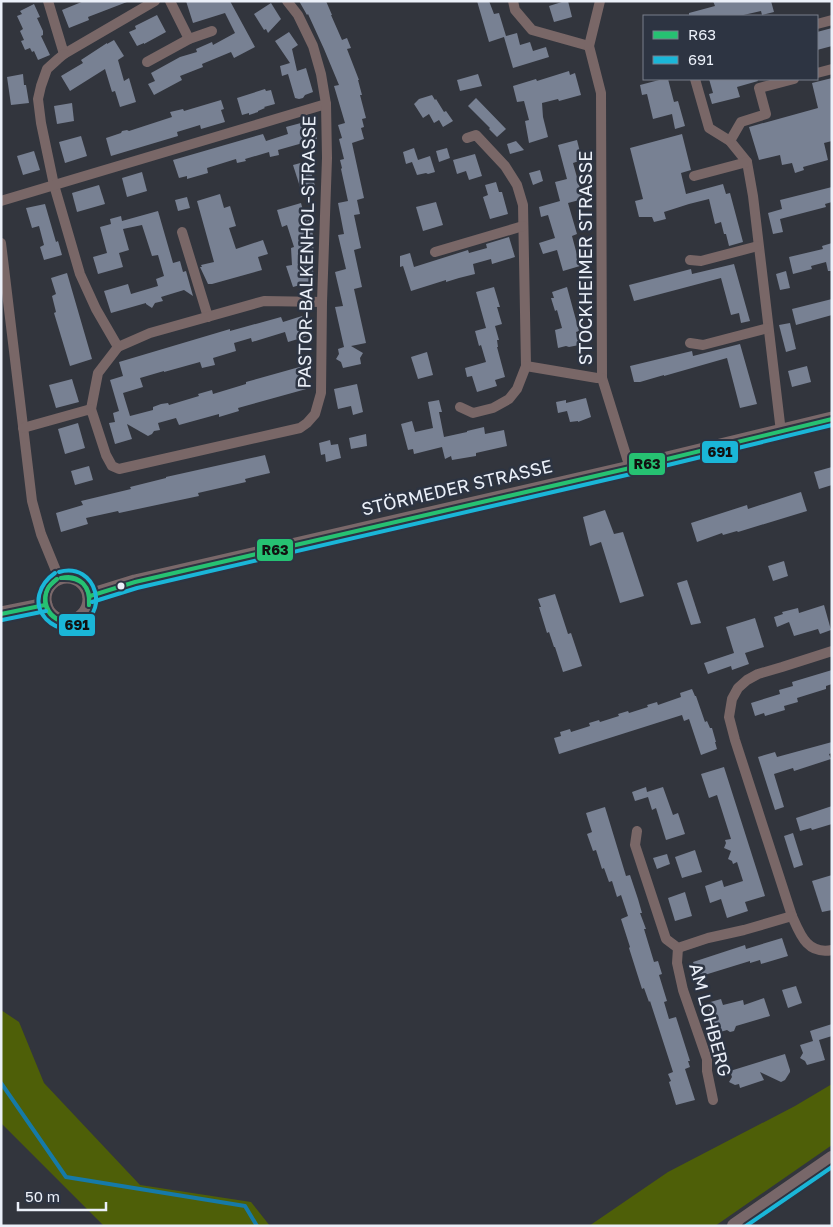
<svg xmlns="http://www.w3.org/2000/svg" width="833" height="1227" font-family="'Golos Text',sans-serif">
  <rect width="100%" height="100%" fill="#32353d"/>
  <g fill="#4e5f08">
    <path d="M 1,1010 L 19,1022 L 44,1083 L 140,1185 L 251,1202 L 270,1226 L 104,1226 L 1,1123 Z"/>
    <path d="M 832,1084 L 832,1145 L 715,1226 L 589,1226 L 668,1172 L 795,1106 Z"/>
  </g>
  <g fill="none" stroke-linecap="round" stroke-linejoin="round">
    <path stroke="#167aa7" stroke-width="4" d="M 1,1083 L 66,1177 L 245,1206 L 257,1226"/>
  </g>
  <g fill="#788193">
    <path d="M 84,1 L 127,1 L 127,2 L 88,17 L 89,20 L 69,28 L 62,10 Z"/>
    <path d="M 186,1 L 230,1 L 255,47 L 234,58 L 231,52 L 202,64 L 203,67 L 180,76 L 182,80 L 154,95 L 148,84 L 155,81 L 151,73 L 180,57 L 197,52 L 196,49 L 212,42 L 213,45 L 235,33 L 225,13 L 193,23 Z"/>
    <path d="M 299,1 L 326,1 L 332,15 L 331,15 L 342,40 L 347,38 L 351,48 L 347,49 L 359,80 L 358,80 L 362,95 L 360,95 L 366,118 L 362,119 L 364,127 L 361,128 L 364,139 L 352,143 L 364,198 L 357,200 L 360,214 L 354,215 L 361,248 L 354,250 L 362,287 L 354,289 L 366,343 L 351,346 L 363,353 L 360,358 L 361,364 L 343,368 L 341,362 L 336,359 L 339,354 L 338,349 L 344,347 L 335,307 L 343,306 L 335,272 L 346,269 L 338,235 L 344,234 L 338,203 L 348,201 L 341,169 L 342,168 L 340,160 L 344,159 L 339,139 L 342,138 L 338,125 L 345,123 L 334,86 L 339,85 L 324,49 L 308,14 L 307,15 Z"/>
    <path d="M 477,1 L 489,1 L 494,14 L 499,13 L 506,36 L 517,33 L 520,45 L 530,42 L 533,51 L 546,47 L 549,57 L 513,68 L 504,37 L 489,42 Z"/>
    <path d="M 565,1 L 568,1 L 572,17 L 554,22 L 549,6 Z"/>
    <path d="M 713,1 L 771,1 L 774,12 L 762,15 L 761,11 L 739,16 L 689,16 L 689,13 L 715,6 Z"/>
    <path d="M 271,3 L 281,19 L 268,33 L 266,29 L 264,30 L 254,14 Z"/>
    <path d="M 34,4 L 40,17 L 37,18 L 43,31 L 43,35 L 41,36 L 50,55 L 38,60 L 34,51 L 32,52 L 30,48 L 25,50 L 21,41 L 24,40 L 20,31 L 23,29 L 17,16 L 22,14 L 20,11 Z"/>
    <path d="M 157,15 L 166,32 L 144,44 L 144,43 L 137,46 L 129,32 L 136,29 L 135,26 Z"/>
    <path d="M 832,28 L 832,46 L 817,50 L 817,32 Z"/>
    <path d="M 289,32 L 298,45 L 292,49 L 297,71 L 306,68 L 313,92 L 305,95 L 303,98 L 299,99 L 295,98 L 288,74 L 282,76 L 280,66 L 290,63 L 275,41 Z"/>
    <path d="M 114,40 L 124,56 L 118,60 L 124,81 L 129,78 L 136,102 L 120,107 L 115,91 L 112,92 L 105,69 L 70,91 L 61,76 L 83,63 L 81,60 L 107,43 L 107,44 Z"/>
    <path d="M 569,71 L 570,75 L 575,73 L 581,95 L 559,101 L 558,99 L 542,103 L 543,117 L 548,137 L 529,143 L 525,121 L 529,120 L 524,101 L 517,102 L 513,86 L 536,79 L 537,81 Z"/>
    <path d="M 23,74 L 24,85 L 26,85 L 29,103 L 11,105 L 7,77 Z"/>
    <path d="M 478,74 L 482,86 L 460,91 L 457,80 Z"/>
    <path d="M 832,78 L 832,141 L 824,143 L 828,160 L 803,167 L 804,170 L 795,173 L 792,163 L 782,165 L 780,155 L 759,160 L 749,127 L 818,108 L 812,83 Z"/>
    <path d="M 663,79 L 668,79 L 674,102 L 678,101 L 685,126 L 675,129 L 672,114 L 653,119 L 647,94 L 642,95 L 640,85 Z"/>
    <path d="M 709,79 L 757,79 L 758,81 L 737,87 L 740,97 L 712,104 L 709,94 L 713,93 Z"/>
    <path d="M 265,89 L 266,91 L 271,90 L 275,104 L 264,107 L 265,108 L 258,111 L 258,112 L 249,115 L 249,113 L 242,115 L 237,98 Z"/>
    <path d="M 432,95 L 435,100 L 436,99 L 444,112 L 446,111 L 453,121 L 443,127 L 439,120 L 434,123 L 429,114 L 423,118 L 414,104 L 419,99 Z"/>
    <path d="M 476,98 L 506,129 L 497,137 L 489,129 L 490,128 L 468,106 Z"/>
    <path d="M 221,100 L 224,109 L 221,110 L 225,122 L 201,129 L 200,125 L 177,132 L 178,136 L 111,156 L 106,138 L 121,133 L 122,131 L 127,130 L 129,131 L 172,117 L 170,112 L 183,109 L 184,111 Z"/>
    <path d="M 72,103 L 74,121 L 57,124 L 54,106 Z"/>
    <path d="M 312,120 L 317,139 L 278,150 L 279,155 L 270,157 L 269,152 L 245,159 L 246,161 L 237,163 L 236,159 L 207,168 L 208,173 L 187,179 L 187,176 L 179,178 L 173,160 L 263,134 L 266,141 L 288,134 L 286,127 Z"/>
    <path d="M 682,134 L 691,170 L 681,173 L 686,194 L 723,184 L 726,194 L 730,193 L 743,242 L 729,246 L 726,234 L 724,234 L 721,222 L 715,224 L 709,199 L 689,204 L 664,212 L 666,219 L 654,222 L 652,217 L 639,217 L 635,201 L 643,199 L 630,148 Z"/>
    <path d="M 81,136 L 87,156 L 65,163 L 59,142 Z"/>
    <path d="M 577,140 L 582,160 L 573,163 L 583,199 L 568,203 L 577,234 L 572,236 L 580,266 L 563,271 L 557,250 L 543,254 L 539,243 L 555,238 L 548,215 L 541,217 L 539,207 L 560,201 L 555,182 L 567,179 L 558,145 Z"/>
    <path d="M 516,141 L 524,150 L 510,154 L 507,144 Z"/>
    <path d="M 414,148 L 418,160 L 430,156 L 435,172 L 428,174 L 426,173 L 417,175 L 412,162 L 406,164 L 403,152 Z"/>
    <path d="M 447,148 L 450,158 L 439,162 L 436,151 Z"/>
    <path d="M 34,151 L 40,170 L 23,175 L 17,156 Z"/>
    <path d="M 475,154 L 482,176 L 469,180 L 466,171 L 457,174 L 453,160 Z"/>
    <path d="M 308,161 L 315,186 L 301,190 L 293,165 Z"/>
    <path d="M 540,170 L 543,181 L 533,185 L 529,173 Z"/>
    <path d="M 142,172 L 147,191 L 127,197 L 122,178 Z"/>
    <path d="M 496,182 L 499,192 L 502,192 L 508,214 L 490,219 L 483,197 L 488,195 L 485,185 Z"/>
    <path d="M 99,185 L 105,204 L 77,212 L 72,193 Z"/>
    <path d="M 832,187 L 832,202 L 825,204 L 826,207 L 780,219 L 783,232 L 773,234 L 768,213 L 782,209 L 780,200 Z"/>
    <path d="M 220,194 L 224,208 L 230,206 L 236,226 L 229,228 L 236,249 L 263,240 L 268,254 L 258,257 L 262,270 L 212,284 L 208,284 L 200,267 L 202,267 L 201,265 L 214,262 L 197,201 Z"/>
    <path d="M 187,197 L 190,208 L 178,211 L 175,200 Z"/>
    <path d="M 436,202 L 443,225 L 423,231 L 416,207 Z"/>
    <path d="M 301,203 L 306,221 L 309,220 L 315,242 L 312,243 L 315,253 L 308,254 L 314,274 L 312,274 L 314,281 L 293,287 L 286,266 L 292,265 L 291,248 L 294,247 L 287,225 L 282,227 L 277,210 Z"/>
    <path d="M 45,204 L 56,242 L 58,241 L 62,255 L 44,260 L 40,247 L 44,245 L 39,226 L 32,228 L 26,208 Z"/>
    <path d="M 158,211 L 173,263 L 180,261 L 183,272 L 186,271 L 193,296 L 184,290 L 161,297 L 163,301 L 155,303 L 152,308 L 146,304 L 146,303 L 111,313 L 104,291 L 128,284 L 131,294 L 158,286 L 156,279 L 164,276 L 158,255 L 152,256 L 142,225 L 123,229 L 129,250 L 119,253 L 123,267 L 98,274 L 93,257 L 107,253 L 100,227 L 111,224 L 110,219 L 121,216 L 122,221 Z"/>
    <path d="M 509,237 L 515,257 L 492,264 L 491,259 L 473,264 L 475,274 L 459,278 L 446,282 L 446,280 L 411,291 L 403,266 L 400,267 L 400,256 L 410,253 L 414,267 L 468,250 L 469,253 L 487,248 L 486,244 Z"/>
    <path d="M 832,243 L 832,271 L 828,271 L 826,262 L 811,266 L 812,269 L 793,274 L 789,257 L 823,249 L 822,246 Z"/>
    <path d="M 734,264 L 750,321 L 741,323 L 739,313 L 731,315 L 721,278 L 634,301 L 629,285 L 691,269 L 692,274 Z"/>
    <path d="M 786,271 L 790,288 L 780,290 L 776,274 Z"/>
    <path d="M 67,273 L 92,359 L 70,366 L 54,313 L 56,312 L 52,296 L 56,294 L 51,278 Z"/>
    <path d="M 494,287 L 500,307 L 497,307 L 502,324 L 495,326 L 499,340 L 497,340 L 498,347 L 497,347 L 505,377 L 495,380 L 497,386 L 477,392 L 472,376 L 467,377 L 465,368 L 486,362 L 481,345 L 479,346 L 475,331 L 486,328 L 476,292 Z"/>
    <path d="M 567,287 L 579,331 L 576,332 L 579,345 L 569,347 L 566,346 L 558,348 L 555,330 L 562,328 L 557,310 L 555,311 L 551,298 L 554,298 L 552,292 Z"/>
    <path d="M 832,299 L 832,315 L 796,325 L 792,309 Z"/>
    <path d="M 302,316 L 308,336 L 288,342 L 285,332 L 252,342 L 251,338 L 234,343 L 236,351 L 213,358 L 215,365 L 202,368 L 200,362 L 164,372 L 164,371 L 140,378 L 143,387 L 123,393 L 130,416 L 153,410 L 153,407 L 161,404 L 168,403 L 169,405 L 199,396 L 198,394 L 212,390 L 213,394 L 246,384 L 246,382 L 303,366 L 310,388 L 238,408 L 239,411 L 219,417 L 219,414 L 179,425 L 176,418 L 158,423 L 160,430 L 154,431 L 152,434 L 148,436 L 127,424 L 132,439 L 115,444 L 109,423 L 115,422 L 113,413 L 119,411 L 110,380 L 123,376 L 119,362 L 230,329 L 230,331 L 281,317 L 283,322 Z"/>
    <path d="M 790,323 L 796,349 L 786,352 L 779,325 Z"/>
    <path d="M 740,344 L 757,404 L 740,408 L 727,358 L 664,376 L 664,375 L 640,382 L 634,382 L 630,366 L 692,351 L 693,356 Z"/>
    <path d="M 427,352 L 433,375 L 418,379 L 411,357 Z"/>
    <path d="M 807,366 L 811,382 L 792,387 L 788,371 Z"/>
    <path d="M 72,379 L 79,402 L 56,408 L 49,385 Z"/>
    <path d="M 357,384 L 363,412 L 353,415 L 351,406 L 338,409 L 334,389 Z"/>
    <path d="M 586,398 L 591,417 L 578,422 L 578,421 L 570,422 L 567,411 L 558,413 L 556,402 L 566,400 L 566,403 Z"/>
    <path d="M 439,400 L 442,412 L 439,412 L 444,437 L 467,432 L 467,431 L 484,427 L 485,434 L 504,430 L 507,446 L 476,453 L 476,456 L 452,460 L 451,456 L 445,459 L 442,447 L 414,454 L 413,449 L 408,450 L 401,424 L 412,421 L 415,432 L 433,428 L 428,402 Z"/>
    <path d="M 78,423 L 85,448 L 65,454 L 58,429 Z"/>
    <path d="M 366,434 L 367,446 L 351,449 L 349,438 Z"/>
    <path d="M 330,440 L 331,445 L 338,444 L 341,458 L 326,462 L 325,454 L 321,455 L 319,443 Z"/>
    <path d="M 265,455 L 270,473 L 245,479 L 246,482 L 198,493 L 199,496 L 119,513 L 118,511 L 86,518 L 88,524 L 61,532 L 56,513 L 83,505 L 81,501 L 131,489 L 130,487 L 166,478 L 166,477 Z"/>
    <path d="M 89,466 L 93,480 L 75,485 L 71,471 Z"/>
    <path d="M 832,467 L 832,485 L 819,489 L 814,472 Z"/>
    <path d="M 801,492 L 807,511 L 738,532 L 737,531 L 723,535 L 722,533 L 697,542 L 691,523 L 747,505 L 748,509 Z"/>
    <path d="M 605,510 L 614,534 L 623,532 L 644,596 L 620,603 L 601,542 L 590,546 L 583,517 Z"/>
    <path d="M 784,561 L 788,576 L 773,581 L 768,566 Z"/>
    <path d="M 687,580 L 701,623 L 691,625 L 677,583 Z"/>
    <path d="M 555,594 L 568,634 L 571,633 L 582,666 L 563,672 L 555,647 L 554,647 L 549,632 L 547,633 L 539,607 L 541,607 L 538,599 Z"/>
    <path d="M 824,605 L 831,630 L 820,634 L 818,629 L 794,636 L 789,622 L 777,627 L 774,617 L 783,614 L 782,612 L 798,608 L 799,613 Z"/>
    <path d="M 755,618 L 764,647 L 745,653 L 749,664 L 732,670 L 731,666 L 708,674 L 704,663 L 734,653 L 726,627 Z"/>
    <path d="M 832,670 L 832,684 L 826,686 L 826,689 L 797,698 L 798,702 L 784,706 L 785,710 L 765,716 L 764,713 L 755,716 L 751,703 L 780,694 L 779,690 L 793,686 L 792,682 Z"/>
    <path d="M 692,689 L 695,696 L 696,696 L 705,722 L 707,721 L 710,728 L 712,728 L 716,742 L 715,742 L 717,749 L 701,755 L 689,719 L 684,721 L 682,715 L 559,754 L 554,738 L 561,736 L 560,732 L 570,729 L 571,732 L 590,726 L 589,723 L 599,720 L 600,722 L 619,716 L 618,714 L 628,711 L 629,713 L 648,707 L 647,705 L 657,702 L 658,705 L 681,697 L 680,693 Z"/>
    <path d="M 832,742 L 832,753 L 829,754 L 831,759 L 794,771 L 793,768 L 774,774 L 784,807 L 775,810 L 758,757 L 775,752 L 777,757 Z"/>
    <path d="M 724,767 L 765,896 L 745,902 L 748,911 L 727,918 L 721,899 L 710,903 L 705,886 L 722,880 L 724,887 L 743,881 L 737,862 L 733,864 L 732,861 L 728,859 L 731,851 L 724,848 L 726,843 L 725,840 L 731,839 L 717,795 L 709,798 L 701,774 Z"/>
    <path d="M 646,787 L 647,792 L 663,787 L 673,815 L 678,813 L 685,834 L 666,840 L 656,808 L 652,810 L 648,797 L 635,801 L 632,792 Z"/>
    <path d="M 832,806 L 832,824 L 812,830 L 811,828 L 800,831 L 796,818 Z"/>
    <path d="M 605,807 L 626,876 L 630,875 L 638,899 L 642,913 L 640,913 L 646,929 L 644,929 L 654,962 L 658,961 L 662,974 L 659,975 L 667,1001 L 664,1002 L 669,1019 L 676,1017 L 690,1061 L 688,1061 L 690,1067 L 685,1069 L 695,1100 L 676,1105 L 669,1082 L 671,1081 L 668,1074 L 673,1072 L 650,1001 L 649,1002 L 644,988 L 642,989 L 629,948 L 630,947 L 621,919 L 628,916 L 621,895 L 617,897 L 612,881 L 609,882 L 604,868 L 602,869 L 596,850 L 593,851 L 587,834 L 592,832 L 586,813 Z"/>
    <path d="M 793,833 L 803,865 L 794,868 L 784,836 Z"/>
    <path d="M 695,850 L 702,872 L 682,878 L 675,857 Z"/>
    <path d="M 667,854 L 670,864 L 657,869 L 653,858 Z"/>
    <path d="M 832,875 L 832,910 L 822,912 L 812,881 Z"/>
    <path d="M 685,892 L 692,916 L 675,921 L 668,898 Z"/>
    <path d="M 782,938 L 788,956 L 761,964 L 760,960 L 750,963 L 750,961 L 698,977 L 693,962 L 745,945 L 746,949 Z"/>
    <path d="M 796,986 L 802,1003 L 788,1008 L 782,990 Z"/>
    <path d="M 764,998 L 770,1016 L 736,1026 L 734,1031 L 730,1032 L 727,1030 L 717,1033 L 707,1003 L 721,999 L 723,1005 L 743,1000 L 744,1005 Z"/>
    <path d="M 832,1024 L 832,1036 L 819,1040 L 825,1060 L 807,1065 L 805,1061 L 800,1058 L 803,1053 L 800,1045 L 813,1041 L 810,1031 Z"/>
    <path d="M 785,1054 L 790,1070 L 790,1072 L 785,1080 L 781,1082 L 760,1072 L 764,1080 L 740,1088 L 739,1084 L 735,1085 L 729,1082 L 732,1077 L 730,1071 Z"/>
  </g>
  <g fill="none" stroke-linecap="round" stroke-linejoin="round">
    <g stroke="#796767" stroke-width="10">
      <path d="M 48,1 L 64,54 L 155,1"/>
      <path d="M 170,1 L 189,39"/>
      <path d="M 513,1 L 515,10 L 532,30 L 589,46"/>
      <path d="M 600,1 L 589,46 L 601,93 L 602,378 L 630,468"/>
      <path d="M 817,24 L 832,20"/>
      <path d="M 64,54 L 58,59 L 47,69 L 41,86 L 38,99 L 41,123 L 54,185 L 80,274 L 96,309 L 118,347"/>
      <path d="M 147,62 L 189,39 L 212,31"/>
      <path d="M 817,73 L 832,69"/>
      <path d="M 695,79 L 709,128 L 730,141 L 747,162 L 753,196 L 781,432"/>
      <path d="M 467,138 L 476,135 L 505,166 L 517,185 L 523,205 L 526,366 L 597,378 L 602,378"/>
      <path d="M 730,141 L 741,122 L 766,114 L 759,88 L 794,79"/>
      <path d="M 694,176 L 747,162"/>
      <path d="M 1,201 L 326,104"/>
      <path d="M 182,232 L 208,317"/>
      <path d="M 1,243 L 32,501 L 41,534 L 59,578"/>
      <path d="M 435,252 L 523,226"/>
      <path d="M 690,260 L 701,261 L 758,246"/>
      <path d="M 690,343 L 703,345 L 768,328"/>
      <path d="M 460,407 L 473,413 L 493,408 L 509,399 L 517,389 L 526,366"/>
      <path d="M 91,409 L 98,373 L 118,347 L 150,333 L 264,301 L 322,302"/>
      <path d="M 23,428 L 91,409 L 106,455 L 112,466 L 119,469 L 300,428 L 307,423 L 315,414 L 321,393 L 322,302 L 327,158 L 326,104 L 321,74 L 313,46 L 298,15 L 287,1"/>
      <path d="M 832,651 L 782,667 L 758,674 L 747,680 L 738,688 L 732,699 L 729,717 L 735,740 L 792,916 C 800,934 807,955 832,950"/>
      <path d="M 637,831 L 635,845 L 666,939 L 678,948 L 708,938 L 744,930 L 792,916"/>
      <path d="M 678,948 L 677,963 L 683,990 L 707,1059 L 707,1071 L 713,1100"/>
    </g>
    <g stroke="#7a686a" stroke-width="15">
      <circle cx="67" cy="599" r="23"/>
      <path d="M 90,596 L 135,582 L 630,468 L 832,419"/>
      <path d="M 1,614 L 45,605"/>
    </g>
    <path stroke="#786769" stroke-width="16" d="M 735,1226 L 832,1159"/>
    <g stroke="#2d3442" stroke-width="8">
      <g id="bus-1">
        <path d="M 61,578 C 79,573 92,588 89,605"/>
        <path d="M 61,578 C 81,577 90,585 89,605"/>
        <path d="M 57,579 C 54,582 50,585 48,588 C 42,600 47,615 60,620 C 62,621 65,621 68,622"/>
        <path d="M 57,579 C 37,592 43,621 68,622"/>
        <path d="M 90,596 L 135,582 L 630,468 L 832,419"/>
        <path d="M 1,614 L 45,605"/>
      </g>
    </g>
    <g stroke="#2d3442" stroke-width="8">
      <g id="bus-2">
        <path d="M 55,573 C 39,584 32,604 46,619 C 54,627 64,630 74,627 C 112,617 97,561 59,572"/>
        <path d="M 92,602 L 137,588 L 631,474 L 832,425"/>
        <path d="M 2,620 L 46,611"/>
        <path d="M 746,1226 L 832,1167"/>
      </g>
    </g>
    <use href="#bus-1" stroke="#26c172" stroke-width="4"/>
    <use href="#bus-2" stroke="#1ab6d8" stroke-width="4"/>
  </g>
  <circle fill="#ebf0f9" stroke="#2d3442" stroke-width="2" cx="121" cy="586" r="4.5"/>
  <g text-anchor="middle" stroke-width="5" stroke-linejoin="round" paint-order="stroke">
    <g font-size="18" fill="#ebf0f9" stroke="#2d3442">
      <text transform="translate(307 252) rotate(-89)" y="6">PASTOR-BALKENHOL-STRASSE</text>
      <text transform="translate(586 258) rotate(-90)" y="6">STOCKHEIMER STRASSE</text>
      <text transform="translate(457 488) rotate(-13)" y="6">STÖRMEDER STRASSE</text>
      <text transform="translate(710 1020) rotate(75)" y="6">AM LOHBERG</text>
    </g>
  </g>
  <g stroke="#2d3442" stroke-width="2">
    <rect x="701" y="440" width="38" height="24" rx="5" fill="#1ab6d8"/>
    <rect x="628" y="452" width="38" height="24" rx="5" fill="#26c172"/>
    <rect x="256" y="538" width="38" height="24" rx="5" fill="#26c172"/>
    <rect x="58" y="613" width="38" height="24" rx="5" fill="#1ab6d8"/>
  </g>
  <g font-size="14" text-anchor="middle" font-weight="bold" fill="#111">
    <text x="720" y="457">691</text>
    <text x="647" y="469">R63</text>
    <text x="275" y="555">R63</text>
    <text x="77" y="630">691</text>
  </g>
  <rect width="833" height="1227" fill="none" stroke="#ebf0f9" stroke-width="5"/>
  <rect x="643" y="15" width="175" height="65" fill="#2d3442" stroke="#797f8b"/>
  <rect x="653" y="31" width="25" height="8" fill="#26c172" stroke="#797f8b"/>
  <text x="688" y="40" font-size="15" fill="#ebf0f9">R63</text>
  <rect x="653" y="56" width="25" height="8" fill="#1ab6d8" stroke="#797f8b"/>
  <text x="688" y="65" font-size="15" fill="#ebf0f9">691</text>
  <path d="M18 1202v8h88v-8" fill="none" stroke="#ebf0f9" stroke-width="2.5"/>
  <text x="25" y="1202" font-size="15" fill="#ebf0f9" stroke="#2d3442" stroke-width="4" paint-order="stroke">50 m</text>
</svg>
